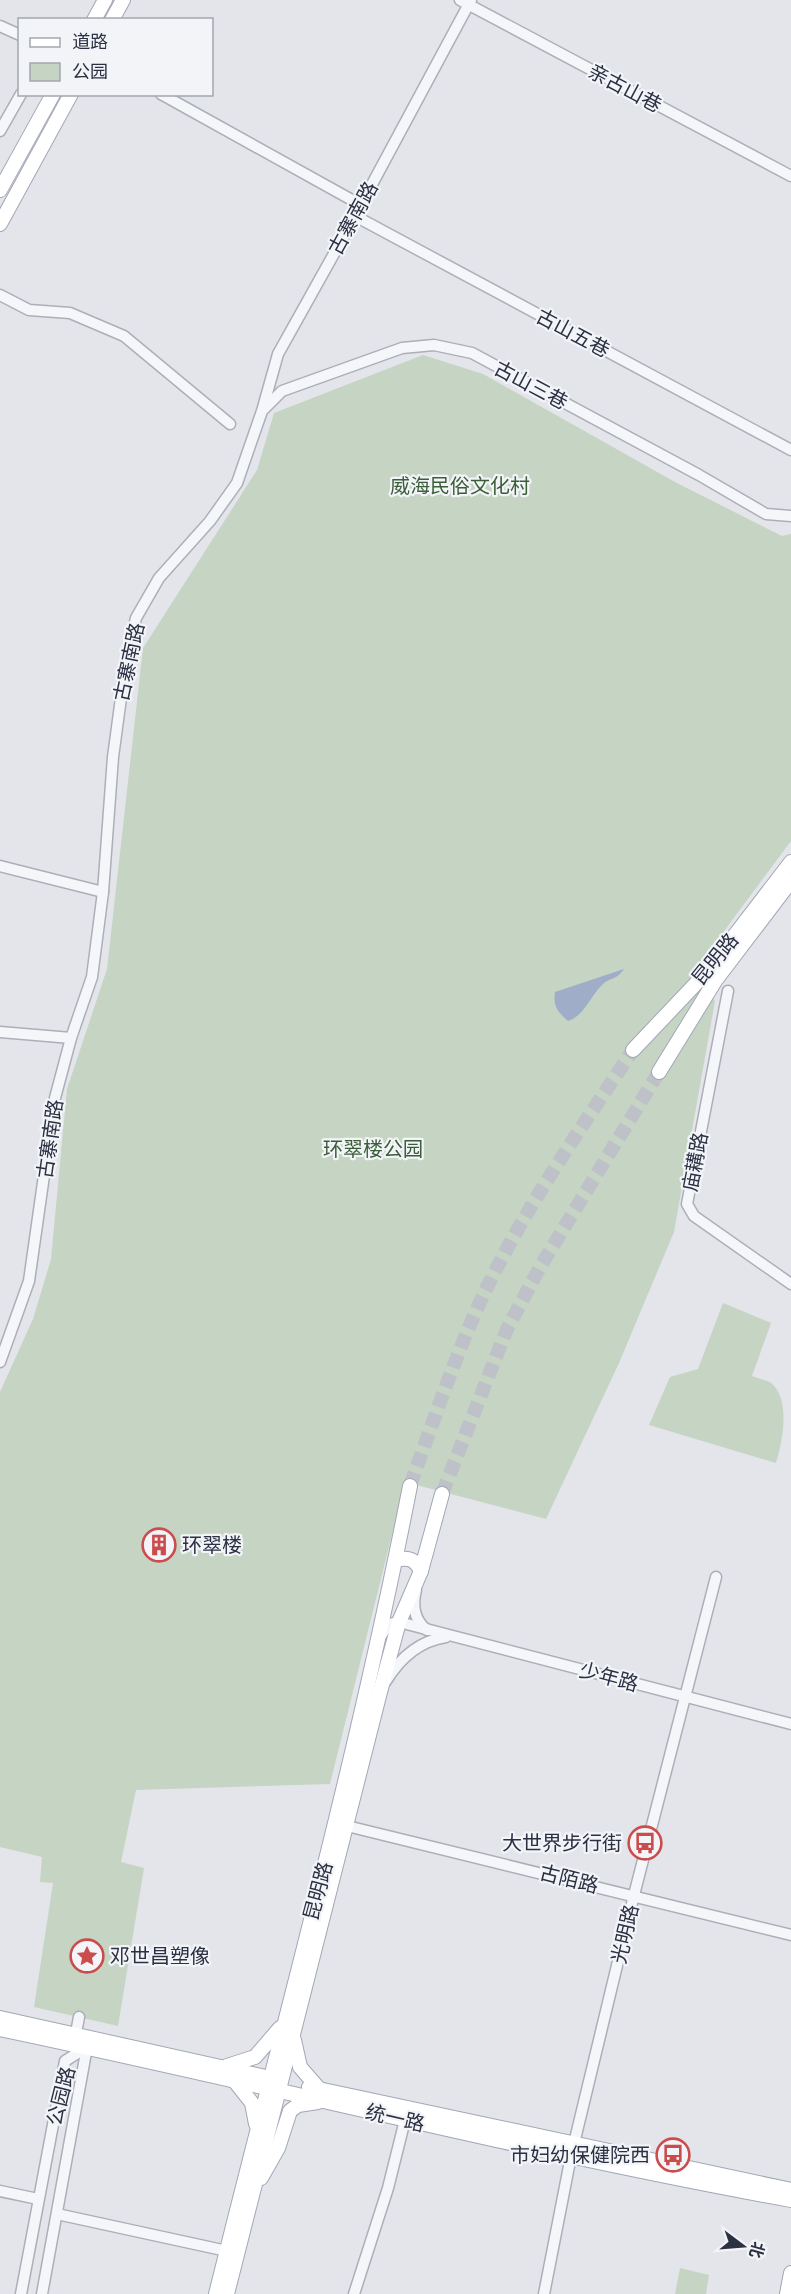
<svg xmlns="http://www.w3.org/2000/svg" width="791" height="2294" font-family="'Fira Sans Condensed','Noto Sans SC',sans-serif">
  <rect width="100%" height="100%" fill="#e3e5ea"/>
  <g fill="#c6d4c4">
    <path d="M 423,355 L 483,374 L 675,482 L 782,536 L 791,534 L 791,841 L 693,973 L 715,1001 L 674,1232 L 619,1363 L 546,1519 L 405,1482 L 330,1784 L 136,1790 L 121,1862 L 144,1868 L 118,2026 L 34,2007 L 53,1883 L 40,1882 L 42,1857 L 0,1847 L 0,1392 L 33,1319 L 51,1259 L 67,1089 L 107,969 L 143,648 L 257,470 L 274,413 Z"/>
    <path d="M 723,1303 L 771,1323 L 752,1376 C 757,1378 764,1380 770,1382 C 791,1398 783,1439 776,1463 L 649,1425 L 670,1377 L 698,1369 Z"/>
    <path d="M 680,2268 L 709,2275 L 706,2294 L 675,2294 Z"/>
  </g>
  <path fill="#9fadc9" d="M 624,969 C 616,981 609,977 601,986 C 590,997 584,1016 568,1021 C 558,1012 553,1007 555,992 Z"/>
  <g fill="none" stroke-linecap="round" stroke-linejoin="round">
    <g stroke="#bec1c8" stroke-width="14" stroke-dasharray="14 7" stroke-linecap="butt">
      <path d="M 410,1486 C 431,1428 451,1368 476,1311 C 517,1219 577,1134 633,1050"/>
      <path d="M 442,1494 L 507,1329 L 540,1267 L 659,1072"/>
    </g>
    <g stroke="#acafb8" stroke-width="13">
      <g id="minor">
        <path d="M 460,0 L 791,176"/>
        <path d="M 0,26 L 20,35"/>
        <path d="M 161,94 L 361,205"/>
        <path d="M 0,131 L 21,94"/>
        <path d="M 355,216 L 791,450"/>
        <path d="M 0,295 L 29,310 L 70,313 L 124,336 L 230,424"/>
        <path d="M 264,409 L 282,391 L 402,348 L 434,345 L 472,353 L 699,475 L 766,514 L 791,516"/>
        <path d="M 0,866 L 103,892"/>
        <path d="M 728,991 L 687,1204 L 694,1216 L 791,1284"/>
        <path d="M 0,1032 L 71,1038"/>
        <path d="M 0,1362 L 29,1281 L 55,1098 L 71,1038 L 92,977 L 103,892 L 113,757 L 126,661 L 136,618 L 159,578 L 210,521 L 237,483 L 262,411 L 278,354 L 355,216 L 471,0"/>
        <path d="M 416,1590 C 412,1606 414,1620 427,1630"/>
        <path d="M 381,1636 L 389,1624 L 399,1622 L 791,1724"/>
        <path d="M 386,1681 C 400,1658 419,1641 446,1637"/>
        <path d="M 347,1826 L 791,1935"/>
        <path d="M 76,2033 L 79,2017"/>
        <path d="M 0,2191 L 38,2199"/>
        <path d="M 57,2214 L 227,2251"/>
        <path d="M 21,2294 L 65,2061 L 87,2047"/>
        <path d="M 42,2294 L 87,2047"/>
        <path d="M 354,2294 L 388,2188 L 405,2120"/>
        <path d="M 544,2294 L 571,2156 L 634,1895 L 716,1577"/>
      </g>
    </g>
    <g stroke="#a2a7b6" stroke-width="16">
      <g id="major">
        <path d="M 94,20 L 105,0"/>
        <path d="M 112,20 L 123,0"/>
        <path d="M 0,190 L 53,94"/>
        <path d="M 0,224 L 71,94"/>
        <path d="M 633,1050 L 705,974 L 791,862"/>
        <path d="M 659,1072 L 715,981 L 791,881"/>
        <path d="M 396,1560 C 409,1557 415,1559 421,1571"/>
        <path d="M 0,2018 L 279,2080"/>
        <path d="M 0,2029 C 264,2084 525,2152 791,2200"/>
        <path d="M 294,2040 L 300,2067 L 320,2090"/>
        <path d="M 227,2066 L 255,2057 L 280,2028"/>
        <path d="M 233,2079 L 252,2103 L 256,2124"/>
        <path d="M 309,2087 L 791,2190"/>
        <path d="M 261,2178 L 278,2148 L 290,2111 L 298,2105 L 318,2102"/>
        <path d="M 216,2294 C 283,2025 357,1758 410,1486"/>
        <path d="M 227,2294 L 380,1692 L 399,1622 L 421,1571 L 442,1494"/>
        <path d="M 787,2294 L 791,2273"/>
      </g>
    </g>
    <use href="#minor" stroke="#f5f6f9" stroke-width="10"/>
    <use href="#major" stroke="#fff" stroke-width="14"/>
  </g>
  <defs>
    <g id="building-ring" transform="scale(1.725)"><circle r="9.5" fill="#f2f4f8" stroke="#cb4c4d" stroke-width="1.5"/><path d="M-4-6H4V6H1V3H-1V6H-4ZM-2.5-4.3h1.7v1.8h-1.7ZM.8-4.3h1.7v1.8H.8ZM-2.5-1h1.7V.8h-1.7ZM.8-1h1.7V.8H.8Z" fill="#cb4c4d"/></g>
    <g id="bus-ring" transform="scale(1.725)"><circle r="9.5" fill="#f2f4f8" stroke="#cb4c4d" stroke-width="1.5"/><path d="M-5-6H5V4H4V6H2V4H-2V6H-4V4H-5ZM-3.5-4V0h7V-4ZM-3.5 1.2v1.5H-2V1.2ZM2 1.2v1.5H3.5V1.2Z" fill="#cb4c4d"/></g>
    <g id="sight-ring" transform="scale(1.725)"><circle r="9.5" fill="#f2f4f8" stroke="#cb4c4d" stroke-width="1.5"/><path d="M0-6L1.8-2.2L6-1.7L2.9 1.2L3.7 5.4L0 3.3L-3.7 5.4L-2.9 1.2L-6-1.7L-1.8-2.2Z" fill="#cb4c4d"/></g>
  </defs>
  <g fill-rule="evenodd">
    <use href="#building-ring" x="159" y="1545"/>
    <use href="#bus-ring" x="645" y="1843"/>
    <use href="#sight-ring" x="87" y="1956"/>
    <use href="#bus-ring" x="673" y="2155"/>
  </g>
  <g text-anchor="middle" stroke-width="4.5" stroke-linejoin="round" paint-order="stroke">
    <g font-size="20" fill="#2b3042" stroke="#f2f4f8">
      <text transform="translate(625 88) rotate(28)" y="7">亲古山巷</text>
      <text transform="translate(353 218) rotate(-61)" y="7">古寨南路</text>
      <text transform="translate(573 333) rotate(28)" y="7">古山五巷</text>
      <text transform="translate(531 385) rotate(28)" y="7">古山三巷</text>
      <text transform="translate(129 662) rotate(-78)" y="7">古寨南路</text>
      <text transform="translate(715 959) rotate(-51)" y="7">昆明路</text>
      <text transform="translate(50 1139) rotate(-82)" y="7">古寨南路</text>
      <text transform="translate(695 1162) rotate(-79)" y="7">庙耩路</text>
      <text transform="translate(609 1677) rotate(15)" y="7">少年路</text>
      <text transform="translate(569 1879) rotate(14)" y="7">古陌路</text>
      <text transform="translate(318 1891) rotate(-75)" y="7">昆明路</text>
      <text transform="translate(625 1934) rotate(-77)" y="7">光明路</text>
      <text transform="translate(61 2096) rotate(-76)" y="7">公园路</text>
      <text transform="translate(395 2118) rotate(13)" y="7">统一路</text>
    </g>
    <g font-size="20" fill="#3a5e38" stroke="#f2f4f8">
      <text x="460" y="493">威海民俗文化村</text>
      <text x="373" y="1156">环翠楼公园</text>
    </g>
    <g font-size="20" fill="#2b3042" stroke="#f2f4f8" text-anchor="start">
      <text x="182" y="1552">环翠楼</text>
      <text x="622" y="1850" text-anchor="end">大世界步行街</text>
      <text x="110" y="1963">邓世昌塑像</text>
      <text x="650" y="2162" text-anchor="end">市妇幼保健院西</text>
    </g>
  </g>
  <rect x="18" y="18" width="195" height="78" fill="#f2f4f8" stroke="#a2a6af" stroke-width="1.5"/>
  <rect x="30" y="38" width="30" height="9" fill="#ffffff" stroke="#a2a6af" stroke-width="1.5"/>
  <text x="72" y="48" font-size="18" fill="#2b3042">道路</text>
  <rect x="30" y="63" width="30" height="18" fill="#c6d4c4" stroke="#a2a6af" stroke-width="1.5"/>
  <text x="72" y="78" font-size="18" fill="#2b3042">公园</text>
  <g transform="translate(743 2246) rotate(106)" stroke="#f2f4f8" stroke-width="4.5" paint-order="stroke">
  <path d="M0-4.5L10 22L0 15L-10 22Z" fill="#2b3042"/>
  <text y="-9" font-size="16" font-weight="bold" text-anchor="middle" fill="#2b3042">北</text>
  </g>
</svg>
